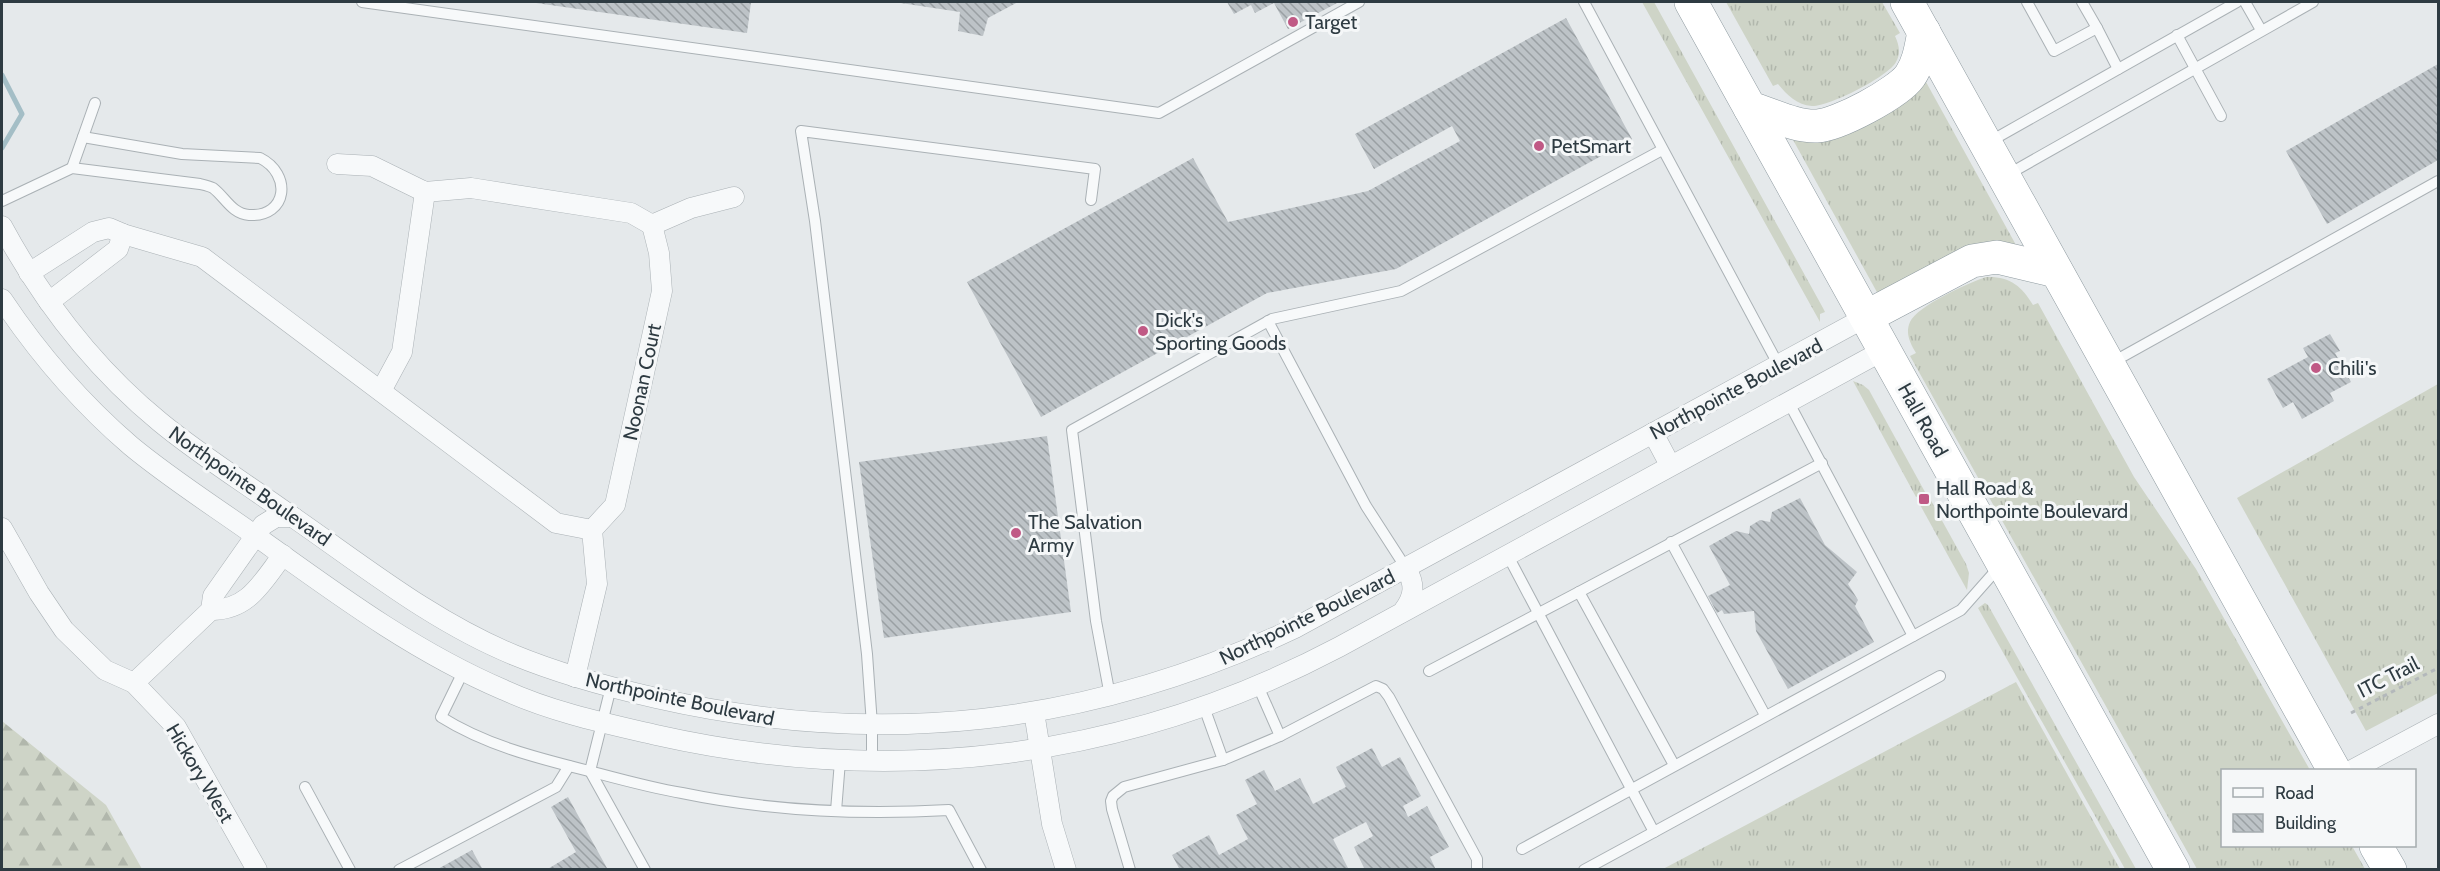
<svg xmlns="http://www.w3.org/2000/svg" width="2440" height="871" font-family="Cabin,sans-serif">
  <defs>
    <pattern id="grass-tufts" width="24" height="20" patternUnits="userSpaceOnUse" patternTransform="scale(1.5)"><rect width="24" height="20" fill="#ced4c7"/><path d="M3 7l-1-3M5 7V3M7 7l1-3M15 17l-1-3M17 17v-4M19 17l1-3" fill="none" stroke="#b1b7ac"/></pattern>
    <pattern id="forest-firs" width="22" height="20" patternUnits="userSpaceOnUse" patternTransform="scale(1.5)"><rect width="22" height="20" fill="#ced4c7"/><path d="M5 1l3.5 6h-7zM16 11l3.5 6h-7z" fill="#b1b7ac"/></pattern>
    <pattern id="building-back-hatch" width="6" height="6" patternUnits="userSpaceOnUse" patternTransform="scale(1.5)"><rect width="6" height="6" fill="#bdc3c7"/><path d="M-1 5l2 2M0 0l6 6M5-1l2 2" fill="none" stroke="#9aa0a3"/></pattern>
  </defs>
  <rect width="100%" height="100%" fill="#e5e9eb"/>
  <g fill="url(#grass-tufts)">
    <path d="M 1642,2 L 1654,2 L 1823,308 L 1825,312 L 1820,314 L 1820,322 Z"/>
    <path d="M 1726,2 L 1882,2 L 1900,33 L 1895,36 C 1899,45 1901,53 1896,62 C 1888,77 1828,107 1812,106 C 1797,105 1787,95 1778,84 L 1773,86 Z"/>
    <path d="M 1926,82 L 2016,245 L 1878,294 L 1792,138 Z"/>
    <path d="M 1986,277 C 2009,276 2022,286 2033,305 L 2038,303 L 2134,477 L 2196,569 L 2310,770 L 2222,770 L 2222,846 L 2352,846 L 2365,869 L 2197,869 L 1910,356 L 1916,353 C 1910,343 1905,333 1910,322 C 1917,306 1970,282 1986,277 Z"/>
    <path d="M 1853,381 L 1863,385 L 1869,390 L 1925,492 L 1916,497 Z"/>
    <path d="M 2438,384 L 2438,693 L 2366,731 L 2237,498 Z"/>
    <path d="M 1929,497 L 1966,564 L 1969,573 L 1967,590 L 1919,503 Z"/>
    <path d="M 1985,603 L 1988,605 L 2136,869 L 2125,869 L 1978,608 Z"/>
    <path d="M 2016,682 L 2120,869 L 1663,869 Z"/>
  </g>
  <path fill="url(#forest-firs)" d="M 2,721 L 106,805 L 142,869 L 2,869 Z"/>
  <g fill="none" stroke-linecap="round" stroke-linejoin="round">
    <path stroke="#a4bec6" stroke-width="5" d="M 2,75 L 22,114 L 2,148"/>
  </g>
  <g fill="url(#building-back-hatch)">
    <path d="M 529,2 L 751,2 L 747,33 Z"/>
    <path d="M 894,2 L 1018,2 L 988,18 L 983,36 L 958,31 L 960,12 Z"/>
    <path d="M 1227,2 L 1339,2 L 1288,29 L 1274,3 L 1255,13 L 1251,5 L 1234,14 Z"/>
    <path d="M 1566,18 L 1632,139 L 1396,269 L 1267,293 L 1041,417 L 967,282 L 1193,158 L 1228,222 L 1368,191 L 1460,141 L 1452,126 L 1374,169 L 1355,134 Z"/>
    <path d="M 2438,64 L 2438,160 L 2327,224 L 2286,151 Z"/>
    <path d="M 2330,334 L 2340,351 L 2335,353 L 2351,382 L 2330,393 L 2334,401 L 2302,419 L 2293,402 L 2283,408 L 2267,379 L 2308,357 L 2303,348 Z"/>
    <path d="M 1047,436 L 1071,612 L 884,638 L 859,462 Z"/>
    <path d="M 1800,498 L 1825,545 L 1857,572 L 1848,584 L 1858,600 L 1855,606 L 1874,642 L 1788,689 L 1756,631 L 1754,611 L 1724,614 L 1722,610 L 1717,613 L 1708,596 L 1730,585 L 1709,546 L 1736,531 L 1749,534 L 1750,526 L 1760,520 L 1770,522 L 1772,512 Z"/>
    <path d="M 1372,748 L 1382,767 L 1400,757 L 1421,796 L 1403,806 L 1408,817 L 1427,806 L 1449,847 L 1430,857 L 1436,870 L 1365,870 L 1354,847 L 1373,836 L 1366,822 L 1333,839 L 1349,870 L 1180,870 L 1172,855 L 1209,835 L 1219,855 L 1248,839 L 1236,815 L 1257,804 L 1245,780 L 1264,770 L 1275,791 L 1300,778 L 1313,804 L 1346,787 L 1336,767 Z"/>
    <path d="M 568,797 L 608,870 L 546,870 L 576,852 L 551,807 Z"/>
    <path d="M 472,850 L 483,870 L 436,870 Z"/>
  </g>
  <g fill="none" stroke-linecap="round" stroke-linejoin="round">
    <g stroke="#aab1b5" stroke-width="12">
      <g id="service">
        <path d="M 362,2 L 1159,113 L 1359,2"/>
        <path d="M 1584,2 L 1779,366"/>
        <path d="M 2027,2 L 2054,51 L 2097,28 L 2082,2"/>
        <path d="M 2245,2 L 2261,30"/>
        <path d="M 2097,28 L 2118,69"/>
        <path d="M 2177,35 L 2221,116"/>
        <path d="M 1989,142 L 2237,2"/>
        <path d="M 72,168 L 95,103"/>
        <path d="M 2007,175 L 2313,2"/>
        <path d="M 2,201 L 72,168 L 200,184 C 204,185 209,186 213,188 C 225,197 232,214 249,215 C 288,217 292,174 260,158 L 182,154 L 83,137"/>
        <path d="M 1268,321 L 1366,506 L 1406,568"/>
        <path d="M 2111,363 L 2438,181"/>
        <path d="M 1788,401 L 1913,636"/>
        <path d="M 1671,542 L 1765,715"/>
        <path d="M 1507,554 L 1654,832 L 1940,676"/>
        <path d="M 1429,671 L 1579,592"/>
        <path d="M 463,672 L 441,717 C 487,746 541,759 593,772 C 623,780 652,788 682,793 C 769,811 860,815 949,810 L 981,870"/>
        <path d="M 1258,686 L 1280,736"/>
        <path d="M 611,687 L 590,771 L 645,870"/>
        <path d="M 1110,696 L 1096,621 L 1072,430 L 1272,319 L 1401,291 L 1662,150"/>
        <path d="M 1204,707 L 1223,760"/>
        <path d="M 872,762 L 872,725 L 867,654 L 815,221 L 801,131 L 1095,169 L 1091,200"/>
        <path d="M 1674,765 L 1579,592 L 1822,463"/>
        <path d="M 305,787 L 350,870"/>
        <path d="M 836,811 L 840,761"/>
        <path d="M 1522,849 L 1961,610 L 1999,567"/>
        <path d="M 399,870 L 556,787 L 569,766"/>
        <path d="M 1130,870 L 1112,809 L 1111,801 L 1113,796 L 1124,787 L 1223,760 L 1280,736 L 1376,686 L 1383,689 L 1389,697 L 1477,859 L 1477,870"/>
        <path d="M 1584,870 L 1654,832"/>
      </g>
    </g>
    <g stroke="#aab1b5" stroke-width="21">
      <g id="minor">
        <path d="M 337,164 L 372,166 L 425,192 L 471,188 L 631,213 L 652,225 L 691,208 L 734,197"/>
        <path d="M 2,226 C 42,300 94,368 160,422 C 200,455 245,483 287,513 C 360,563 431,621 514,655 C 560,674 608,687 656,698 C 880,749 1088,726 1295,628 L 1866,317"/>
        <path d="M 29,273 L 93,232 L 109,228 L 123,234 L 202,257 L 556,523 L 592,530"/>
        <path d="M 2,299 C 38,353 81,403 131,446 C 172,480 217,508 260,539 C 338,595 415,652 504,690 C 552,712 604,723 656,735 C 892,788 1125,760 1339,647 L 1884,350"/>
        <path d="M 49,302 L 118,249 L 123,234"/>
        <path d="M 381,391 L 402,352 L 425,192"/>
        <path d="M 1653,433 L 1670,465"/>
        <path d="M 2,528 L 39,593 L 64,630 L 105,670 L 134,683 L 176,727 L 257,870"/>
        <path d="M 211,610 C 249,610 262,582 283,555"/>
        <path d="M 1404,610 C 1415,595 1415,584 1406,568"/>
        <path d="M 575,677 L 597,584 L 592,530 L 615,505 L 662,291 L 659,253 L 652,225"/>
        <path d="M 134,683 L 211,610 L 213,596 L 263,525 L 276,517 L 293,517"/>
        <path d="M 1034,712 L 1052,824 L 1066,870"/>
        <path d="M 2352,770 L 2438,724"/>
      </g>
    </g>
    <g stroke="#8e9aa0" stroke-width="34">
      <g id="trunk">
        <path d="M 1691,2 L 2173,870"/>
        <path d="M 1907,2 L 2334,770"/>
        <path d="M 1750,108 C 1771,114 1795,127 1817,126 C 1838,125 1898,93 1910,76 C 1919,63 1921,47 1924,32"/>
        <path d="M 1866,317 L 1972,261 L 1997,257 L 2056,271"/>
        <path d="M 2376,846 L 2390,870"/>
      </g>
    </g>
    <path stroke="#b3b8bb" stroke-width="3" stroke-dasharray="4.5 4.5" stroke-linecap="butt" d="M 2351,713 L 2438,668"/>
    <use href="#service" stroke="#f7f9fa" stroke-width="10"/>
    <use href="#minor" stroke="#f7f9fa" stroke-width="20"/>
    <use href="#trunk" stroke="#fff" stroke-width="33"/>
  </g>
  <g fill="#c05985" stroke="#f5f7f8" stroke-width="2">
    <circle cx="1293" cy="22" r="6"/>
    <circle cx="1539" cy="146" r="6"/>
    <circle cx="1143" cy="331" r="6"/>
    <circle cx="2316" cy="368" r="6"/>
    <rect x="1918" y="493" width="12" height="12" rx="3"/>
    <circle cx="1016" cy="533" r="6"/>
  </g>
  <g text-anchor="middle" stroke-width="6" stroke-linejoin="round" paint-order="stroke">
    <g font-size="20" fill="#2e3b42" stroke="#f5f7f8" text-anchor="start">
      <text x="1305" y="29">Target</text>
      <text x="1551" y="153">PetSmart</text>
      <text x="1155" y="327">Dick's<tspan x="1155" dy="23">Sporting Goods</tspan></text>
      <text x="2328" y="375">Chili's</text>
      <text x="1936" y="495">Hall Road &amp;<tspan x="1936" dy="23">Northpointe Boulevard</tspan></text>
      <text x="1028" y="529">The Salvation<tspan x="1028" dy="23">Army</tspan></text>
    </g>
    <g font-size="20" fill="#2e3b42" stroke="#f5f7f8">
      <text transform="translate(642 382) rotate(-78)" y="7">Noonan Court</text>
      <text transform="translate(1736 389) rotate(-28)" y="7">Northpointe Boulevard</text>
      <text transform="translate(1923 420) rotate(61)" y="7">Hall Road</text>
      <text transform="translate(250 486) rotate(35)" y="7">Northpointe Boulevard</text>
      <text transform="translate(1307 617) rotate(-26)" y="7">Northpointe Boulevard</text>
      <text transform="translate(2388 677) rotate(-27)" y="7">ITC Trail</text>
      <text transform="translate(680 699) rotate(12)" y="7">Northpointe Boulevard</text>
      <text transform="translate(200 773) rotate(59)" y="7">Hickory West</text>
    </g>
  </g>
  <rect width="2440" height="871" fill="none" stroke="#2e3b42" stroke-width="6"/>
  <rect x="2221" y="769" width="195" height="78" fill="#f5f7f8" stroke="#a5acaf" stroke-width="1.5"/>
  <rect x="2233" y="788" width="30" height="9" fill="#f7f9fa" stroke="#a5acaf" stroke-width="1.5"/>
  <text x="2275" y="799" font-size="18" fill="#2e3b42">Road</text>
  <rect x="2233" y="814" width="30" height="18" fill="url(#building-back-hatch)" stroke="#a5acaf" stroke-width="1.5"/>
  <text x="2275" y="829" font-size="18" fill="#2e3b42">Building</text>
</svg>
